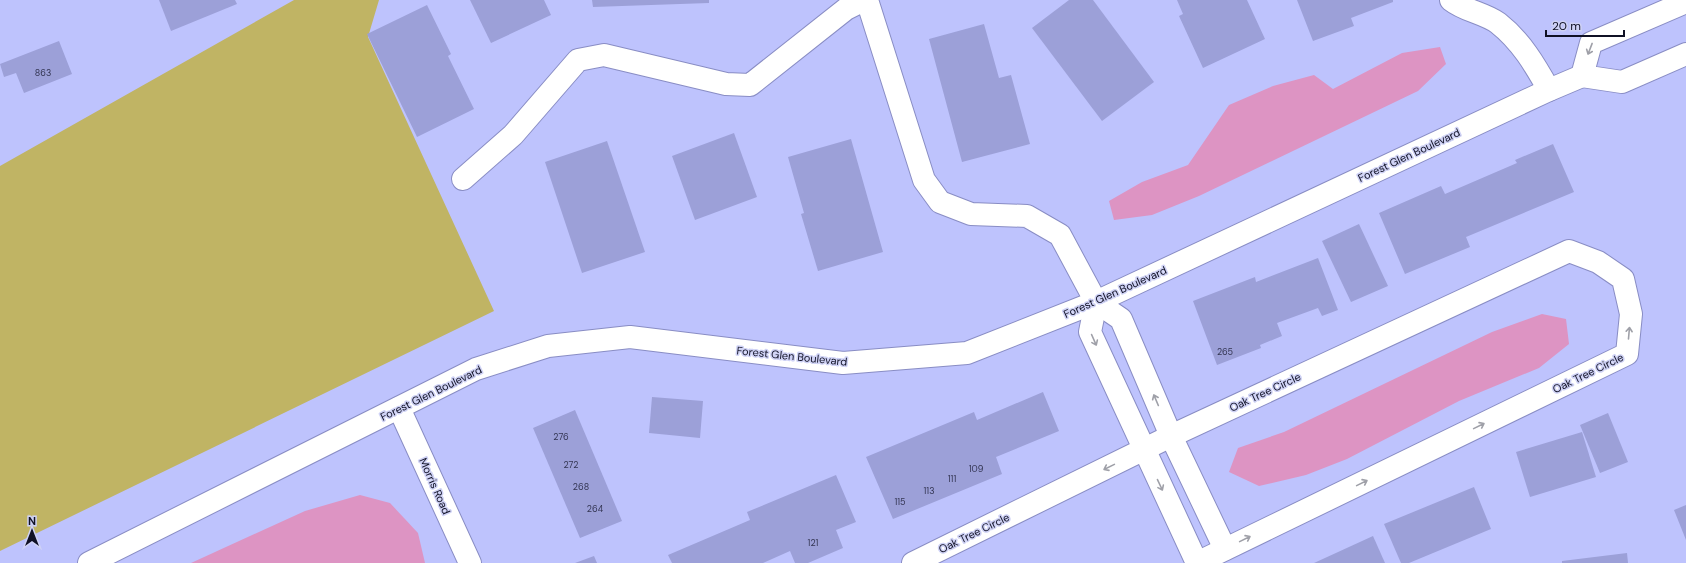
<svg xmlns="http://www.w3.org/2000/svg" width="1686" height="563" font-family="'DM Sans',sans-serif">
  <rect width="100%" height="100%" fill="#bec3fd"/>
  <path fill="#c0b464" d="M 294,0 L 379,0 L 368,37 L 494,311 L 0,551 L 0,166 Z"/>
  <g fill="#dd94c3">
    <path d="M 1440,47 L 1446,64 L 1418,91 L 1199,196 L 1152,215 L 1114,220 L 1109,201 L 1142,182 L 1188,165 L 1229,105 L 1273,86 L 1314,75 L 1333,89 L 1402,53 Z"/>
    <path d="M 1542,314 L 1566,319 L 1569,344 L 1539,368 L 1459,401 L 1347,459 L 1306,475 L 1259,486 L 1229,472 L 1238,448 L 1284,432 L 1492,332 Z"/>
    <path d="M 360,495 L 390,503 L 418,533 L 425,563 L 191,563 L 305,511 Z"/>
  </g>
  <g fill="#9ca0d8">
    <path d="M 159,0 L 235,0 L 237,4 L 171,31 Z"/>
    <path d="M 470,0 L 544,0 L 551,15 L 491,43 Z"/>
    <path d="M 592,0 L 709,0 L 709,3 L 593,7 Z"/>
    <path d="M 1069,0 L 1093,0 L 1154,82 L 1102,121 L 1032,28 Z"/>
    <path d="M 1177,0 L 1247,0 L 1265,39 L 1203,68 L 1179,16 L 1183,14 Z"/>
    <path d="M 1297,0 L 1393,0 L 1393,2 L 1351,18 L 1354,26 L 1313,41 Z"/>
    <path d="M 427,5 L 451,54 L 448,56 L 474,109 L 417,137 L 367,34 Z"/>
    <path d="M 984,24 L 999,78 L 1011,75 L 1030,144 L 962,162 L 929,39 Z"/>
    <path d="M 59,41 L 72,74 L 24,93 L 16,73 L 4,77 L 0,64 Z"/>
    <path d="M 734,133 L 757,197 L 695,220 L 672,156 Z"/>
    <path d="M 851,139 L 883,252 L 818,271 L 801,214 L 804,213 L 788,157 Z"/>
    <path d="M 607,141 L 645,252 L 582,273 L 545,162 Z"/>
    <path d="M 1553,144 L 1574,192 L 1466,237 L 1470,247 L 1405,274 L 1379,213 L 1441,186 L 1445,194 L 1517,163 L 1515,160 Z"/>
    <path d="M 1359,224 L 1388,286 L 1351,302 L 1322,241 Z"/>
    <path d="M 1318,258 L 1338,310 L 1322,316 L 1318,308 L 1277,323 L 1282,336 L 1260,345 L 1261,348 L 1217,365 L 1193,301 L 1255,277 L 1256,282 Z"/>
    <path d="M 1043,392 L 1059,431 L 996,457 L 1002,474 L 893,519 L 866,457 L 974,412 L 977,420 Z"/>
    <path d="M 652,397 L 703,401 L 700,438 L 649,433 Z"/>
    <path d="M 575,410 L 622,521 L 580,538 L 533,428 Z"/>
    <path d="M 1608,413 L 1628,462 L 1600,473 L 1580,425 Z"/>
    <path d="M 1582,432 L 1596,477 L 1530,497 L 1516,452 Z"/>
    <path d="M 836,475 L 856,522 L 836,530 L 843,548 L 808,563 L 795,563 L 790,551 L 763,563 L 672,563 L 668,555 L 750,520 L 747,512 Z"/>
    <path d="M 1474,487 L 1491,529 L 1409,563 L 1401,563 L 1384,524 Z"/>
    <path d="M 1686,505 L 1686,540 L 1674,510 Z"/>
    <path d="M 1373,536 L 1385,563 L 1314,563 Z"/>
    <path d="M 1627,553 L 1628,563 L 1562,563 L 1562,561 Z"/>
    <path d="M 594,556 L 597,563 L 575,563 Z"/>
  </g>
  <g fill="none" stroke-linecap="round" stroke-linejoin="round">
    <g stroke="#898dc4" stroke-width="24">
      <g id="minor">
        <path d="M 867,0 L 924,180 L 940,202 L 971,214 L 1027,216 L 1060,235 L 1096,302 L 1121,319 L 1171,436 L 1225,549"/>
        <path d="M 1451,0 C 1465,11 1484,13 1498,23 C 1521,41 1535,65 1549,90"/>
        <path d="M 1686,2 L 1591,43 L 1582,76 L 1622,82 L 1686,54"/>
        <path d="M 463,179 L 513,135 L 578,60 L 604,55 L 726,84 L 750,85 L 846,9 L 864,0"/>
        <path d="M 1096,302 L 1090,332 L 1197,563"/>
        <path d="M 399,408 L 470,563"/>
        <path d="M 89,563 L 476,369 L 548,346 L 630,337 L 843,363 L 967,353 L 1096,302 L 1549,90 L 1582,76"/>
        <path d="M 913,563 L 1171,436 L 1569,251 L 1598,262 L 1623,279 L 1631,314 L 1627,354 L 1197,563"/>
      </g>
    </g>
    <use href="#minor" stroke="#fff" stroke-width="22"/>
  </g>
  <defs><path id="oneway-shaft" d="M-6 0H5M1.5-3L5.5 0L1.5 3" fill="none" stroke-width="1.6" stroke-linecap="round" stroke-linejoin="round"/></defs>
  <g stroke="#9fa0a8">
    <use href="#oneway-shaft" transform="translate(1590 49) rotate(111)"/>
    <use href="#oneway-shaft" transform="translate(1629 333) rotate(-85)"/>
    <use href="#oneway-shaft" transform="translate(1094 340) rotate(66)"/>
    <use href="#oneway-shaft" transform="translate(1156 400) rotate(-113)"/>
    <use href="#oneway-shaft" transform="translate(1479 426) rotate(-26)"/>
    <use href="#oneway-shaft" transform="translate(1109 467) rotate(154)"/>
    <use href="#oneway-shaft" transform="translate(1362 483) rotate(-26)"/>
    <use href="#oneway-shaft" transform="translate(1160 485) rotate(65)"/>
    <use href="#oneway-shaft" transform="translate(1245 539) rotate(-26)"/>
  </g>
  <g text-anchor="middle" stroke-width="3" stroke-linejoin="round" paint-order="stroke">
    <g font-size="9" fill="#333552">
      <text x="43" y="76">863</text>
      <text x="1225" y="355">265</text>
      <text x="561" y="440">276</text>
      <text x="571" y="468">272</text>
      <text x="976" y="472">109</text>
      <text x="952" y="482">111</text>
      <text x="581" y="490">268</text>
      <text x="929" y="494">113</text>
      <text x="900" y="505">115</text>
      <text x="595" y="512">264</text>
      <text x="813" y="546">121</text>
    </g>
    <g font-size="11" fill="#101125" stroke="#cfd2f5">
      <text transform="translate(1409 155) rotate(-25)" y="4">Forest Glen Boulevard</text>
      <text transform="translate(1115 292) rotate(-24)" y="4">Forest Glen Boulevard</text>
      <text transform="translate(792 356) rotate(6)" y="4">Forest Glen Boulevard</text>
      <text transform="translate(1588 373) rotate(-26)" y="4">Oak Tree Circle</text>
      <text transform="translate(1265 392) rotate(-25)" y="4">Oak Tree Circle</text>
      <text transform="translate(431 393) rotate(-26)" y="4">Forest Glen Boulevard</text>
      <text transform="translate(435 486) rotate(66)" y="4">Morris Road</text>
      <text transform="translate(974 533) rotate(-26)" y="4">Oak Tree Circle</text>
    </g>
  </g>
  <g transform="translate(32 531)" stroke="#cfd2f5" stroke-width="3" paint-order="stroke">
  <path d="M0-3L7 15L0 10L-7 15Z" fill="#101125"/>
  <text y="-6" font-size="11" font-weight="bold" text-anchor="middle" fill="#101125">N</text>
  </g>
  <path d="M1546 30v6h78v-6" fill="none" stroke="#101125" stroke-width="2"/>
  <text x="1552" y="30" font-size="12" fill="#101125" stroke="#cfd2f5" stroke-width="3" paint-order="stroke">20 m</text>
</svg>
